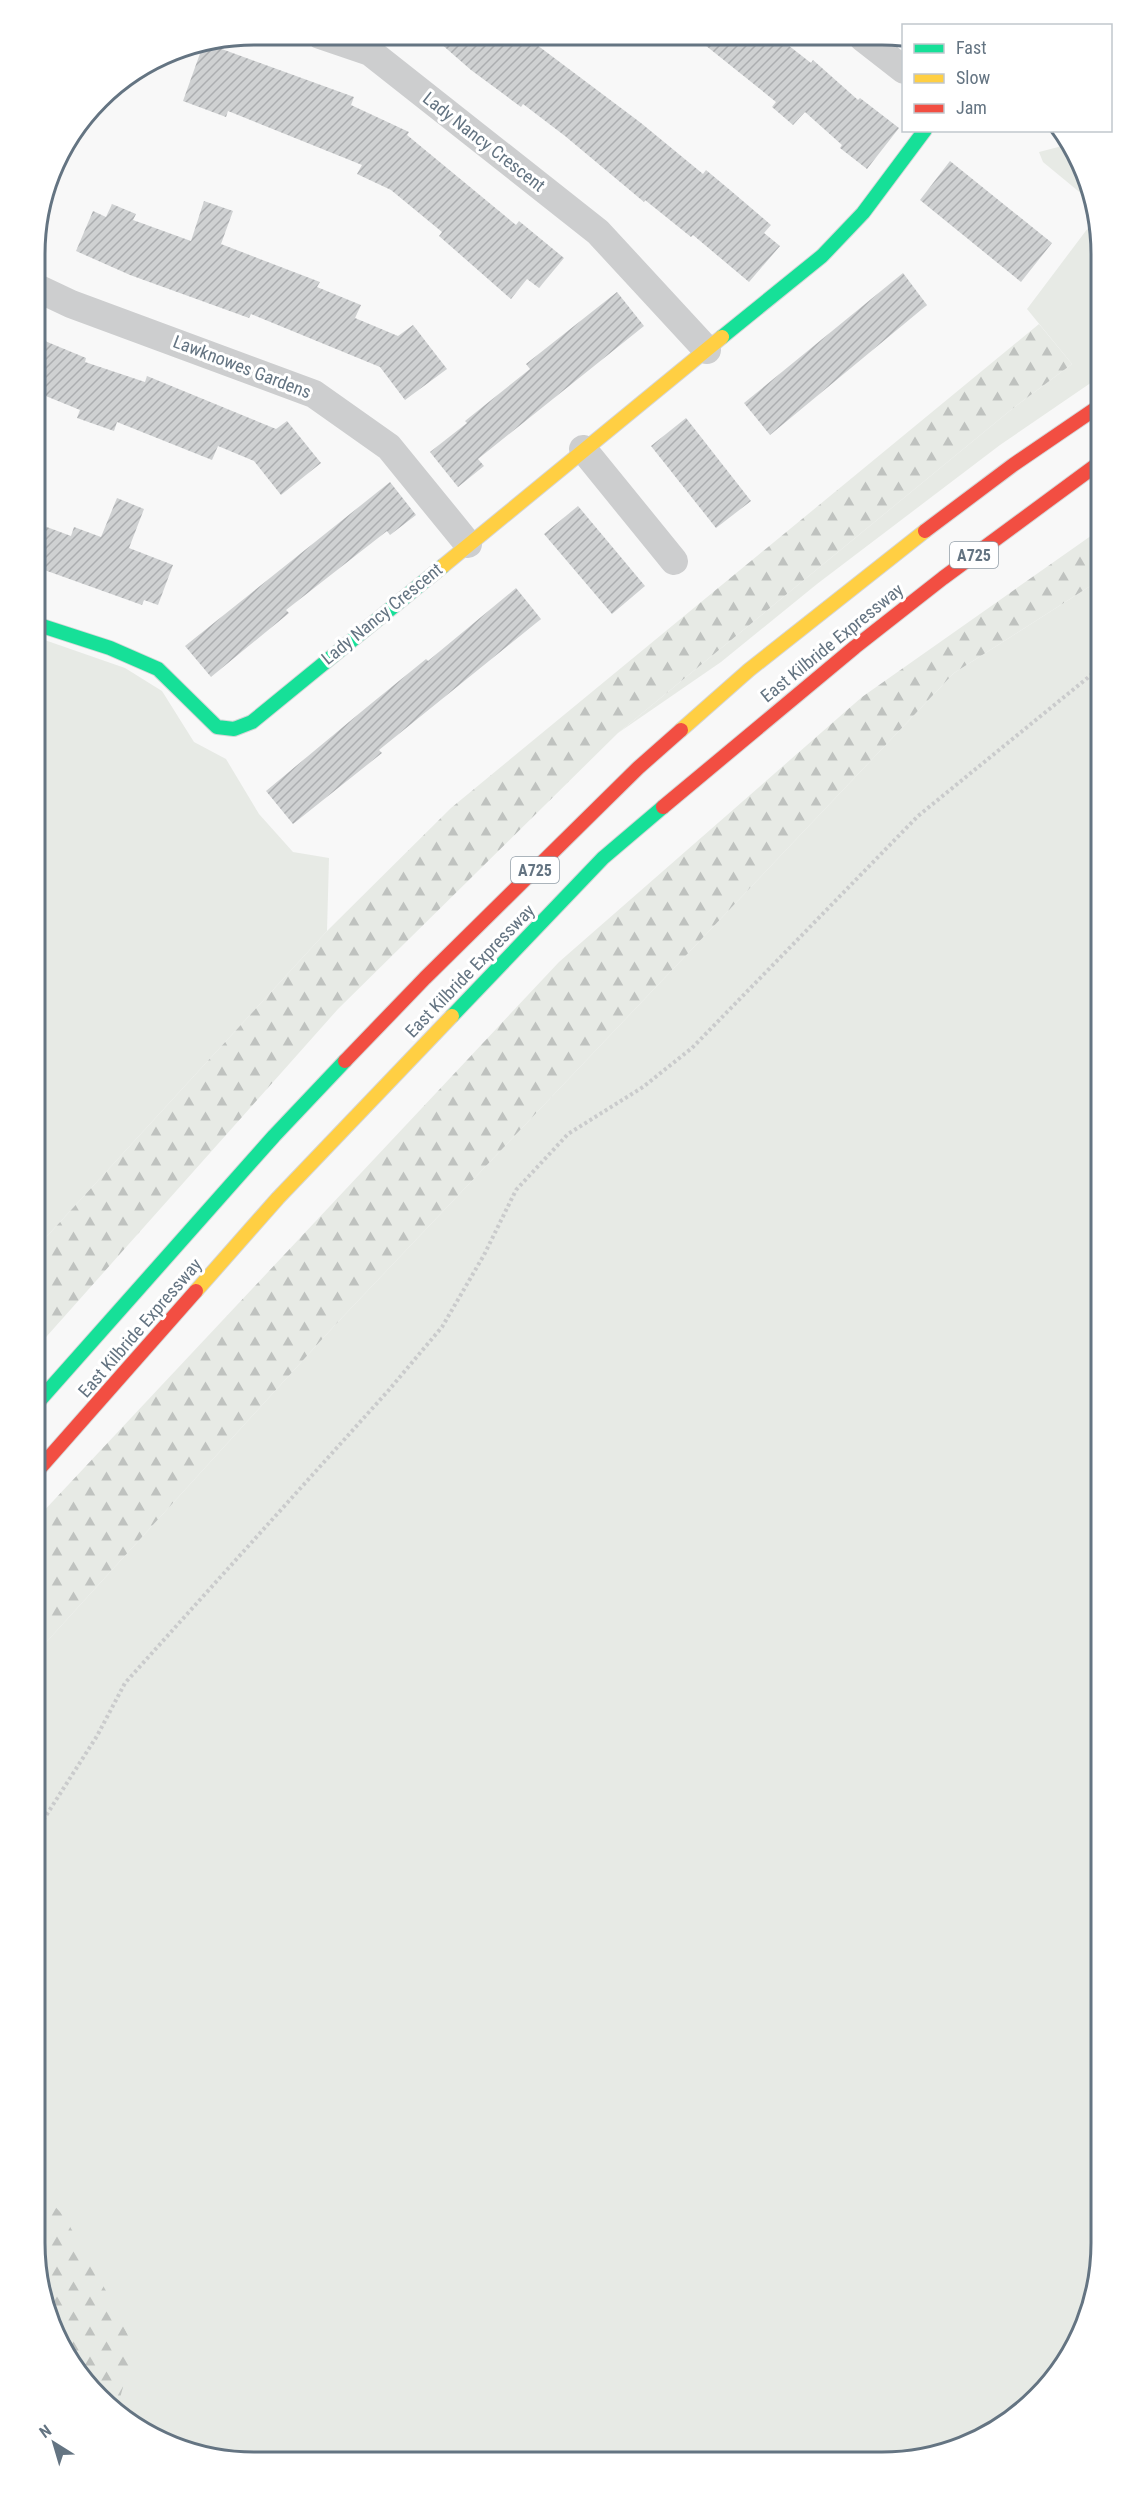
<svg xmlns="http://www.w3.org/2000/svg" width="1136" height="2497" font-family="'Roboto Condensed',sans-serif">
  <defs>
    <pattern id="forest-firs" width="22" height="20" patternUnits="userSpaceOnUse" patternTransform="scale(1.5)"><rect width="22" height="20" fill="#e7eae5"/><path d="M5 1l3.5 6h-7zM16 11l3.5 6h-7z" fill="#bfc2bf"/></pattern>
    <pattern id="building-hatch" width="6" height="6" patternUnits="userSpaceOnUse" patternTransform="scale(1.5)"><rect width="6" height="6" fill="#cfd1d2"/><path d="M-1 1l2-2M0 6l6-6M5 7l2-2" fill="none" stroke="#acaeb0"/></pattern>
  </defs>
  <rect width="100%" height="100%" fill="#f8f8f8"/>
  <g fill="#e7eae5">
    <path d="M 1070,144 L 1094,197 L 1094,204 L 1043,162 L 1039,152 Z"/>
    <path d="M 1094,220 L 1095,380 L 1000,445 L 817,584 L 721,662 L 618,733 L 1012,409 L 1072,364 L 1027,309 Z"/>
    <path d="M 1095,583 L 1101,2257 L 1085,2327 L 1047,2387 L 1004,2426 L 939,2455 L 212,2458 L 157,2440 L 109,2408 L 71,2365 L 42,2300 L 40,1649 L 336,1324 L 954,673 Z"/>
    <path d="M 36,637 L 125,668 L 162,691 L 194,742 L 226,759 L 259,814 L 293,852 L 329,858 L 327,931 L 38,1246 Z"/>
  </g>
  <g fill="url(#forest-firs)">
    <path d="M 1039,324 L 1072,364 L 1012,409 L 618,733 L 338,1009 L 39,1345 L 38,1246 L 327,931 L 451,808 Z"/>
    <path d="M 1095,533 L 1095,583 L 954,673 L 336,1324 L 40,1649 L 39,1516 L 559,962 L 862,697 Z"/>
    <path d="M 42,2193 L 64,2216 L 110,2298 L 134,2348 L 116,2412 L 109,2408 L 71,2365 L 42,2300 Z"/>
  </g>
  <g fill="url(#building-hatch)">
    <path d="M 432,36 L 525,36 L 641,123 L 703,174 L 706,170 L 730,190 L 771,225 L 764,233 L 780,246 L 749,282 L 693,235 L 691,237 L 645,200 L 644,202 L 565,136 L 523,104 L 521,107 L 471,70 Z"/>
    <path d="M 695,37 L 779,38 L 811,63 L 813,60 L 858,100 L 860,98 L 899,128 L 867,169 L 840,148 L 842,145 L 805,112 L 793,125 L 772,107 L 776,102 Z"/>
    <path d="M 208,44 L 354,97 L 351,105 L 409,132 L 407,135 L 516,225 L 519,221 L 564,258 L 539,288 L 527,279 L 511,299 L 439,236 L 442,232 L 391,190 L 357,174 L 362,165 L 228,111 L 226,117 L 183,101 L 203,45 Z"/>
    <path d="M 950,161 L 1052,243 L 1021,282 L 920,200 Z"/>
    <path d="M 204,201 L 233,211 L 221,244 L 320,282 L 317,287 L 361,305 L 355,318 L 398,336 L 413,325 L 447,369 L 405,400 L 380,367 L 251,314 L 249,318 L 130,275 L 76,251 L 93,211 L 106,217 L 112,204 L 136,214 L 133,220 L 191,241 Z"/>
    <path d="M 903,273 L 927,305 L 770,435 L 744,403 Z"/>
    <path d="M 617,292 L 644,326 L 478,459 L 484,466 L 458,487 L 430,452 L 467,423 L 465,421 L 530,369 L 526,364 Z"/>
    <path d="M 45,341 L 86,358 L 85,362 L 145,382 L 147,376 L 276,429 L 287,421 L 321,463 L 281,495 L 254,461 L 218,446 L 212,460 L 117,422 L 114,431 L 77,418 L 80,410 L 36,392 L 35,364 Z"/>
    <path d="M 686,418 L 751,501 L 716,528 L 651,446 Z"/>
    <path d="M 390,482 L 416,515 L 390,535 L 387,531 L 286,610 L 289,613 L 211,677 L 185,646 Z"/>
    <path d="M 117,498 L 144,509 L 129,548 L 173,565 L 158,605 L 144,600 L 142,605 L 36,567 L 36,523 L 71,536 L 74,527 L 101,537 Z"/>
    <path d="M 578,506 L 645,586 L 612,614 L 544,534 Z"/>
    <path d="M 516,588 L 541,619 L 379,750 L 382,753 L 293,824 L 266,791 L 367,707 L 426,659 L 428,661 Z"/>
  </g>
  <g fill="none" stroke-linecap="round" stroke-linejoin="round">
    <g stroke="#d5d6d7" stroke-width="16">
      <g id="fast">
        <path d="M 722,337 L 822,256 L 863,213 L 925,130"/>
        <path d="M 36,624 L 110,648 L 158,669 L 217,727 L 234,729 L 252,722 L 443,566"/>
        <path d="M 452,1016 L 603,858 L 663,807"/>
        <path d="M 39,1401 L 274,1136 L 345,1061"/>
      </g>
    </g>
    <g stroke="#d5d6d7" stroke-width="16">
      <g id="slow">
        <path d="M 443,566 L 722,337"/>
        <path d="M 681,730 L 749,670 L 925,531"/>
        <path d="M 196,1291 L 278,1198 L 452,1016"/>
      </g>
    </g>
    <g stroke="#d5d6d7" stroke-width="16">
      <g id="jam">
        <path d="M 925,531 L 1013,465 L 1095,409"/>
        <path d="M 663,807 L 855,647 L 943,578 L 1095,466"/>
        <path d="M 345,1061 L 425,978 L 638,768 L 681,730"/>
        <path d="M 39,1469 L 196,1291"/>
      </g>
    </g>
    <path stroke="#cacbcc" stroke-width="4" stroke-dasharray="3 3" stroke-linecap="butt" d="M 40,1825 L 97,1736 L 125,1683 L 388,1391 L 442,1327 L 484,1255 L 516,1190 L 568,1134 L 643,1087 L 692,1048 L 918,816 L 1096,671"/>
    <g stroke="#cdcecf" stroke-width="28">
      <path d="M 320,35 L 370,52 L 598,232 L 707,350"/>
      <path d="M 863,38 L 904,70"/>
      <path d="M 35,287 L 71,304 L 314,394 L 389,447 L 468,544"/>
      <path d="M 583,449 L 674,561"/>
    </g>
    <use href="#fast" stroke="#16e098" stroke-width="14"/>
    <use href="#slow" stroke="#ffcf43" stroke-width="14"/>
    <use href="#jam" stroke="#f24e42" stroke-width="14"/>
  </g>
  <g text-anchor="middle" stroke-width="6" stroke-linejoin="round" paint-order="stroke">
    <g fill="#fff" stroke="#929ea8" stroke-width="1.5">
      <rect x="950" y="542" width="48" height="26" rx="4.5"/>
      <rect x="511" y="857" width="48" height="26" rx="4.5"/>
    </g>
    <g font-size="16" font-weight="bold" fill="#647482">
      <text x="974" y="561">A725</text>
      <text x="535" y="876">A725</text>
    </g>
    <g font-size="18" fill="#647482" stroke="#fff">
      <text transform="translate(484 142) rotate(38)" y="6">Lady Nancy Crescent</text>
      <text transform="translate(242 367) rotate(21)" y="6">Lawknowes Gardens</text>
      <text transform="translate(382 614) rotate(-39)" y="6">Lady Nancy Crescent</text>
      <text transform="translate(832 643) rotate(-39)" y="6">East Kilbride Expressway</text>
      <text transform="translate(470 971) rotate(-46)" y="6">East Kilbride Expressway</text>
      <text transform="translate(140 1328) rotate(-49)" y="6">East Kilbride Expressway</text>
    </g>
  </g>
  <path d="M0 0H1136V2497H0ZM254 45H882A209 209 0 0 1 1091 254V2243A209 209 0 0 1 882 2452H254A209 209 0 0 1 45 2243V254A209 209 0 0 1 254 45Z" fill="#fff" fill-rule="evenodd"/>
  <path fill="none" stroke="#647482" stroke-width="3" d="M254 45H882A209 209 0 0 1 1091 254V2243A209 209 0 0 1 882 2452H254A209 209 0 0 1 45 2243V254A209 209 0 0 1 254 45Z"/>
  <rect x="902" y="24" width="210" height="108" fill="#ffffff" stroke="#c1c7cd" stroke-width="1.5"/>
  <rect x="914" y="44" width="30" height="9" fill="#16e098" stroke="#c1c7cd" stroke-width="1.5"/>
  <text x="956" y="54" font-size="18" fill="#647482">Fast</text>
  <rect x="914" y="74" width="30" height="9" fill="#ffcf43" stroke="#c1c7cd" stroke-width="1.5"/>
  <text x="956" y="84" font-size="18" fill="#647482">Slow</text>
  <rect x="914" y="104" width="30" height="9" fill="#f24e42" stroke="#c1c7cd" stroke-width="1.5"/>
  <text x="956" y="114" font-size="18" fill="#647482">Jam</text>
  <g transform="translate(54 2443) rotate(323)" stroke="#ffffff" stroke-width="4.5" paint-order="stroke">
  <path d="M0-4.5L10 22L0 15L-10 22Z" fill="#647482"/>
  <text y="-9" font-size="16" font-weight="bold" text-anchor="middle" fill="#647482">N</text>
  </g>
</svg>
